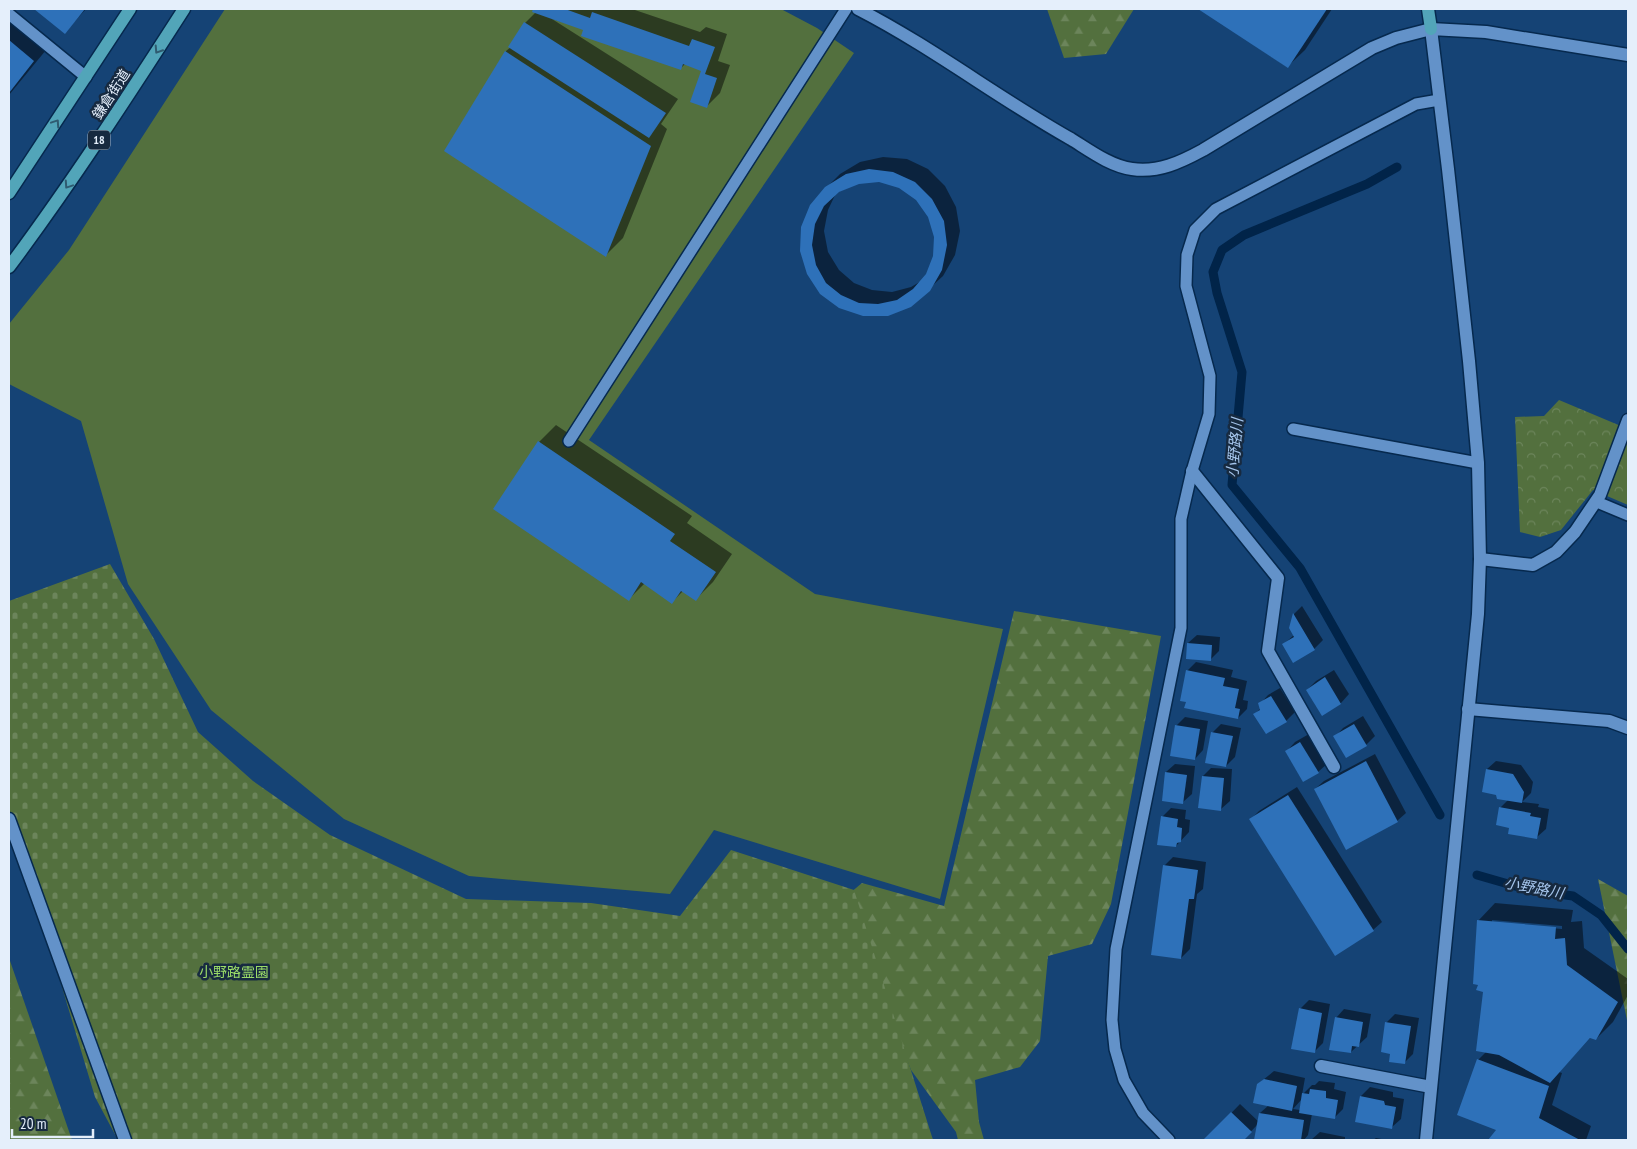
<svg xmlns="http://www.w3.org/2000/svg" width="1637" height="1149" font-family="'PT Sans Narrow','Noto Sans JP',sans-serif">
  <defs>
    <pattern id="forest-firs" width="22" height="20" patternUnits="userSpaceOnUse" patternTransform="scale(1.25)"><rect width="22" height="20" fill="#53703e"/><path d="M5 1l3.5 6h-7zM16 11l3.5 6h-7z" fill="#6c855b"/></pattern>
    <pattern id="cemetery-stones" width="16" height="16" patternUnits="userSpaceOnUse" patternTransform="scale(1.25)"><rect width="16" height="16" fill="#53703e"/><path d="M2 7V4a2 2 0 0 1 4 0v3zM10 15v-3a2 2 0 0 1 4 0v3z" fill="#6c855b"/></pattern>
    <pattern id="park-crowns" width="20" height="18" patternUnits="userSpaceOnUse" patternTransform="scale(1.25)"><rect width="20" height="18" fill="#53703e"/><path d="M2 6a3 3 0 1 1 6 0M12 15a3 3 0 1 1 6 0" fill="none" stroke="#6c855b"/></pattern>
  </defs>
  <rect width="100%" height="100%" fill="#154375"/>
  <g fill="url(#forest-firs)">
    <path d="M 1047,9 L 1134,9 L 1106,54 L 1064,58 Z"/>
    <path d="M 1014,611 L 1161,636 L 1111,904 L 1092,944 L 1048,956 L 1040,1041 L 1020,1067 L 975,1080 L 979,1122 L 984,1140 L 958,1140 L 956,1132 L 911,1070 L 844,898 L 862,883 L 944,906 Z"/>
    <path d="M 1598,879 L 1628,896 L 1628,1025 Z"/>
    <path d="M 9,958 L 72,1140 L 9,1140 Z"/>
  </g>
  <path fill="url(#cemetery-stones)" d="M 110,564 L 154,639 L 198,732 L 253,781 L 330,835 L 466,899 L 591,903 L 680,916 L 731,850 L 854,890 L 933,1140 L 118,1140 L 95,1097 L 9,811 L 9,601 Z"/>
  <path fill="url(#park-crowns)" d="M 1559,400 L 1628,429 L 1628,505 L 1593,490 L 1561,530 L 1540,537 L 1520,532 L 1515,417 L 1544,416 Z"/>
  <path fill="#53703e" d="M 225,9 L 781,9 L 817,28 L 854,53 L 589,440 L 815,594 L 1003,629 L 940,899 L 714,830 L 670,894 L 469,876 L 344,819 L 211,710 L 128,584 L 81,421 L 9,384 L 9,324 L 69,250 Z"/>
  <g fill="#0007" fill-rule="evenodd">
    <path d="M 9,9 L 51,44 L 9,95 Z"/>
    <path d="M 36,9 L 86,9 L 65,32 Z"/>
    <path d="M 534,9 L 632,9 L 700,32 L 706,27 L 727,34 L 718,61 L 730,65 L 720,93 L 707,106 L 703,70 L 685,64 L 680,69 L 585,29 L 552,19 L 678,99 L 661,124 L 667,129 L 623,238 L 606,255 L 446,150 L 506,51 L 511,47 L 525,23 L 536,12 L 533,11 Z"/>
    <path d="M 1200,9 L 1332,9 L 1305,50 L 1287,67 Z"/>
    <path d="M 883,157 L 907,159 L 928,169 L 945,186 L 956,207 L 960,231 L 955,255 L 943,276 L 910,306 L 840,307 L 802,251 L 826,188 L 840,174 L 860,162 ZM 879,181 L 900,187 L 917,199 L 929,217 L 935,237 L 934,257 L 927,275 L 923,280 L 911,287 L 892,292 L 872,290 L 854,283 L 839,270 L 828,252 L 824,231 L 828,210 L 836,193 L 858,183 Z"/>
    <path d="M 556,425 L 692,516 L 687,523 L 732,554 L 713,582 L 696,599 L 683,591 L 672,602 L 645,583 L 629,599 L 539,442 Z"/>
    <path d="M 1302,606 L 1323,640 L 1314,649 L 1294,661 L 1284,644 L 1294,635 L 1290,628 L 1294,614 Z"/>
    <path d="M 1197,635 L 1220,637 L 1219,651 L 1210,660 L 1188,643 Z"/>
    <path d="M 1196,662 L 1233,670 L 1231,677 L 1247,681 L 1243,700 L 1248,701 L 1247,709 L 1238,718 L 1187,701 L 1187,671 Z"/>
    <path d="M 1334,670 L 1349,694 L 1341,703 L 1323,714 L 1307,690 L 1316,681 Z"/>
    <path d="M 1280,688 L 1295,712 L 1286,721 L 1267,733 L 1255,714 L 1261,708 L 1260,704 L 1268,695 Z"/>
    <path d="M 1363,716 L 1375,736 L 1366,745 L 1335,737 L 1343,728 Z"/>
    <path d="M 1185,717 L 1208,721 L 1203,750 L 1195,759 L 1176,726 Z"/>
    <path d="M 1221,724 L 1241,728 L 1235,757 L 1226,766 L 1212,733 Z"/>
    <path d="M 1309,734 L 1327,764 L 1318,772 L 1287,751 L 1295,742 Z"/>
    <path d="M 1375,754 L 1406,813 L 1397,821 L 1315,789 L 1324,781 Z"/>
    <path d="M 1496,761 L 1521,765 L 1533,782 L 1531,793 L 1522,802 L 1539,804 L 1538,807 L 1549,809 L 1546,829 L 1537,837 L 1510,827 L 1500,808 L 1508,800 L 1487,769 Z"/>
    <path d="M 1175,764 L 1195,766 L 1192,794 L 1183,802 L 1166,772 Z"/>
    <path d="M 1211,768 L 1232,769 L 1230,801 L 1221,809 L 1203,776 Z"/>
    <path d="M 1297,787 L 1382,922 L 1373,930 L 1251,819 L 1259,811 Z"/>
    <path d="M 1171,808 L 1186,810 L 1185,819 L 1190,820 L 1189,832 L 1176,846 L 1162,817 Z"/>
    <path d="M 1173,857 L 1206,862 L 1203,889 L 1197,894 L 1190,949 L 1181,958 L 1164,866 Z"/>
    <path d="M 1495,903 L 1573,910 L 1571,922 L 1582,921 L 1584,948 L 1628,979 L 1628,995 L 1613,1022 L 1596,1039 L 1591,1037 L 1559,1072 L 1562,1073 L 1552,1105 L 1591,1126 L 1586,1140 L 1490,1140 L 1498,1129 L 1478,1060 L 1486,1052 L 1484,991 L 1479,984 L 1478,921 ZM 1492,920 L 1562,926 L 1562,929 L 1492,923 Z"/>
    <path d="M 1309,1000 L 1330,1004 L 1323,1043 L 1314,1052 L 1300,1009 Z"/>
    <path d="M 1344,1009 L 1371,1014 L 1367,1037 L 1351,1052 L 1336,1018 Z"/>
    <path d="M 1395,1014 L 1419,1018 L 1413,1054 L 1404,1063 L 1391,1053 L 1386,1023 Z"/>
    <path d="M 1274,1071 L 1305,1078 L 1302,1095 L 1312,1085 L 1315,1085 L 1319,1081 L 1335,1083 L 1334,1089 L 1346,1092 L 1343,1109 L 1334,1118 L 1312,1114 L 1308,1135 L 1304,1140 L 1255,1140 L 1258,1124 L 1243,1140 L 1205,1140 L 1240,1104 L 1259,1122 L 1260,1113 L 1269,1105 L 1258,1084 ZM 1302,1099 L 1300,1110 L 1293,1109 Z"/>
    <path d="M 1370,1087 L 1393,1092 L 1393,1097 L 1404,1099 L 1401,1119 L 1392,1127 L 1357,1121 L 1361,1096 Z"/>
    <path d="M 1320,1132 L 1345,1137 L 1345,1140 L 1311,1140 Z"/>
    <path d="M 1376,1138 L 1387,1140 L 1373,1140 Z"/>
  </g>
  <g fill="none" stroke-linecap="round" stroke-linejoin="round">
    <g stroke="#012449" stroke-width="9">
      <path d="M 1397,167 L 1367,184 L 1244,235 L 1222,250 L 1213,272 L 1217,293 L 1242,372 L 1232,485 L 1300,568 L 1440,815"/>
      <path d="M 1477,875 L 1529,890 L 1573,896 L 1601,915 L 1628,949"/>
    </g>
  </g>
  <g fill="#2e71b9" fill-rule="evenodd">
    <path d="M 34,9 L 85,9 L 65,34 Z"/>
    <path d="M 533,9 L 565,9 L 590,18 L 592,12 L 689,46 L 692,39 L 715,47 L 705,74 L 717,78 L 707,108 L 690,102 L 701,71 L 683,64 L 681,70 L 581,36 L 583,30 L 532,12 Z"/>
    <path d="M 1198,9 L 1327,9 L 1288,68 Z"/>
    <path d="M 524,22 L 666,113 L 649,138 L 508,47 Z"/>
    <path d="M 9,40 L 34,61 L 9,93 Z"/>
    <path d="M 505,51 L 651,146 L 606,257 L 444,151 Z"/>
    <path d="M 869,169 L 893,172 L 915,182 L 932,199 L 944,221 L 947,245 L 942,270 L 930,291 L 911,307 L 888,316 L 863,316 L 839,308 L 820,294 L 807,274 L 800,251 L 801,227 L 810,205 L 825,187 L 846,174 ZM 879,182 L 899,188 L 916,200 L 928,217 L 934,237 L 933,256 L 926,274 L 913,289 L 897,300 L 878,304 L 859,303 L 841,295 L 826,283 L 816,265 L 812,245 L 815,224 L 824,206 L 839,192 L 859,184 Z"/>
    <path d="M 538,441 L 675,534 L 670,541 L 716,572 L 696,601 L 681,591 L 672,604 L 641,582 L 629,601 L 493,509 Z"/>
    <path d="M 1293,613 L 1315,650 L 1293,663 L 1282,644 L 1294,637 L 1289,628 Z"/>
    <path d="M 1187,643 L 1212,645 L 1211,661 L 1186,659 Z"/>
    <path d="M 1186,670 L 1225,678 L 1223,686 L 1239,689 L 1235,708 L 1240,709 L 1238,719 L 1184,708 L 1186,702 L 1180,701 Z"/>
    <path d="M 1325,677 L 1341,704 L 1322,716 L 1306,690 Z"/>
    <path d="M 1271,696 L 1287,722 L 1266,734 L 1253,714 L 1260,710 L 1258,703 Z"/>
    <path d="M 1354,724 L 1367,746 L 1346,758 L 1333,736 Z"/>
    <path d="M 1175,725 L 1200,729 L 1195,760 L 1170,756 Z"/>
    <path d="M 1211,732 L 1233,736 L 1226,767 L 1205,763 Z"/>
    <path d="M 1300,742 L 1319,773 L 1303,782 L 1285,751 Z"/>
    <path d="M 1366,761 L 1398,822 L 1346,850 L 1314,789 Z"/>
    <path d="M 1486,769 L 1513,774 L 1524,792 L 1522,803 L 1497,799 L 1496,795 L 1482,792 Z"/>
    <path d="M 1165,772 L 1187,775 L 1183,804 L 1162,801 Z"/>
    <path d="M 1202,776 L 1224,778 L 1221,811 L 1198,808 Z"/>
    <path d="M 1288,795 L 1374,931 L 1335,956 L 1249,819 Z"/>
    <path d="M 1499,807 L 1531,813 L 1530,816 L 1541,818 L 1537,839 L 1508,834 L 1509,828 L 1496,825 Z"/>
    <path d="M 1161,816 L 1178,819 L 1177,827 L 1182,828 L 1181,842 L 1177,843 L 1176,847 L 1157,845 Z"/>
    <path d="M 1163,865 L 1198,870 L 1194,899 L 1189,899 L 1181,959 L 1151,955 Z"/>
    <path d="M 1477,920 L 1556,927 L 1555,939 L 1565,938 L 1567,965 L 1618,1002 L 1596,1040 L 1590,1038 L 1550,1083 L 1499,1055 L 1476,1051 L 1483,992 L 1476,990 L 1478,985 L 1473,984 Z"/>
    <path d="M 1299,1008 L 1322,1013 L 1315,1053 L 1291,1049 Z"/>
    <path d="M 1335,1017 L 1363,1022 L 1359,1047 L 1352,1046 L 1351,1053 L 1329,1050 Z"/>
    <path d="M 1385,1022 L 1411,1026 L 1405,1064 L 1389,1062 L 1390,1054 L 1381,1052 Z"/>
    <path d="M 1477,1059 L 1549,1086 L 1539,1118 L 1580,1140 L 1488,1140 L 1496,1130 L 1457,1115 Z"/>
    <path d="M 1264,1079 L 1297,1086 L 1292,1111 L 1253,1103 L 1257,1084 Z"/>
    <path d="M 1310,1089 L 1326,1091 L 1326,1098 L 1338,1100 L 1335,1119 L 1299,1113 L 1302,1093 L 1309,1094 Z"/>
    <path d="M 1360,1096 L 1384,1101 L 1385,1105 L 1396,1107 L 1392,1129 L 1355,1122 Z"/>
    <path d="M 1231,1112 L 1252,1132 L 1244,1140 L 1203,1140 Z"/>
    <path d="M 1259,1113 L 1304,1120 L 1301,1140 L 1254,1140 Z"/>
  </g>
  <g fill="none" stroke-linecap="round" stroke-linejoin="round">
    <g stroke="#06294e" stroke-width="14">
      <g id="service">
        <path d="M 9,14 L 86,77"/>
        <path d="M 1293,429 L 1478,463"/>
        <path d="M 569,441 L 846,9"/>
        <path d="M 1597,502 L 1628,515"/>
        <path d="M 1169,1140 L 1143,1113 L 1124,1080 L 1115,1049 L 1112,1020 L 1116,949 L 1181,628 L 1181,519 L 1192,471 L 1209,414 L 1210,376 L 1186,286 L 1187,255 L 1195,230 L 1216,209 L 1416,104 L 1439,100"/>
      </g>
    </g>
    <g stroke="#06294e" stroke-width="15">
      <g id="minor">
        <path d="M 858,9 C 932,47 998,98 1071,139 C 1089,150 1110,166 1132,169 C 1158,173 1181,162 1203,150 L 1372,48 L 1396,38 L 1431,29"/>
        <path d="M 1192,471 L 1278,578 L 1268,651 L 1334,767"/>
        <path d="M 1480,559 L 1533,565 L 1556,552 L 1575,532 L 1600,495 L 1628,420"/>
        <path d="M 1468,709 L 1609,721 L 1628,728"/>
        <path d="M 9,819 L 125,1140"/>
        <path d="M 1321,1066 L 1431,1087"/>
      </g>
    </g>
    <g stroke="#06294e" stroke-width="15">
      <path id="tertiary" d="M 1426,1140 L 1478,614 L 1480,559 L 1478,463 L 1469,361 L 1448,169 L 1431,29 L 1486,32 L 1628,55"/>
    </g>
    <g stroke="#06294e" stroke-width="15">
      <g id="primary">
        <path d="M 1428,9 L 1431,29"/>
        <path d="M 9,193 L 130,9"/>
        <path d="M 9,267 C 71,184 128,96 184,9"/>
      </g>
    </g>
    <use href="#service" stroke="#6392c9" stroke-width="11"/>
    <use href="#minor" stroke="#6392c9" stroke-width="12"/>
    <use href="#tertiary" stroke="#6392c9" stroke-width="12"/>
    <use href="#primary" stroke="#52a5b9" stroke-width="12"/>
  </g>
  <defs><path id="oneway-chevron" d="M-2-3.5L2.5 0L-2 3.5" fill="none" stroke-width="1.6" stroke-linecap="round" stroke-linejoin="round" transform="scale(1.25)"/></defs>
  <g stroke="#2f5b70">
    <use href="#oneway-chevron" transform="translate(158 50) rotate(123)"/>
    <use href="#oneway-chevron" transform="translate(56 123) rotate(-56)"/>
    <use href="#oneway-chevron" transform="translate(68 185) rotate(124)"/>
  </g>
  <g text-anchor="middle" stroke-width="5" stroke-linejoin="round" paint-order="stroke">
    <rect fill="#172a40" stroke="#a7b4c3" stroke-width="1" x="88" y="130.5" width="22" height="19" rx="4"/>
    <g font-size="12" font-weight="bold" fill="#e5effb">
      <text x="99" y="144">18</text>
    </g>
    <g font-size="14" fill="#e5effb" stroke="#172a40">
      <text transform="translate(111 94) rotate(-57)" y="5">鎌倉街道</text>
    </g>
    <g font-size="14" fill="#9bdc68" stroke="#172a40">
      <text x="234" y="977">小野路霊園</text>
    </g>
    <g font-size="15" font-style="italic" fill="#a5c5ec" stroke="#172a40">
      <text transform="translate(1235 448) rotate(-85)" y="5">小野路川</text>
      <text transform="translate(1534 888) rotate(11)" y="5">小野路川</text>
    </g>
  </g>
  <rect width="1637" height="1149" fill="none" stroke="#e5effb" stroke-width="20"/>
  <path d="M12 1129v8h81v-8" fill="none" stroke="#e5effb" stroke-width="2.5"/>
  <text x="20" y="1129" font-size="15" fill="#e5effb" stroke="#172a40" stroke-width="4" paint-order="stroke">20 m</text>
</svg>
